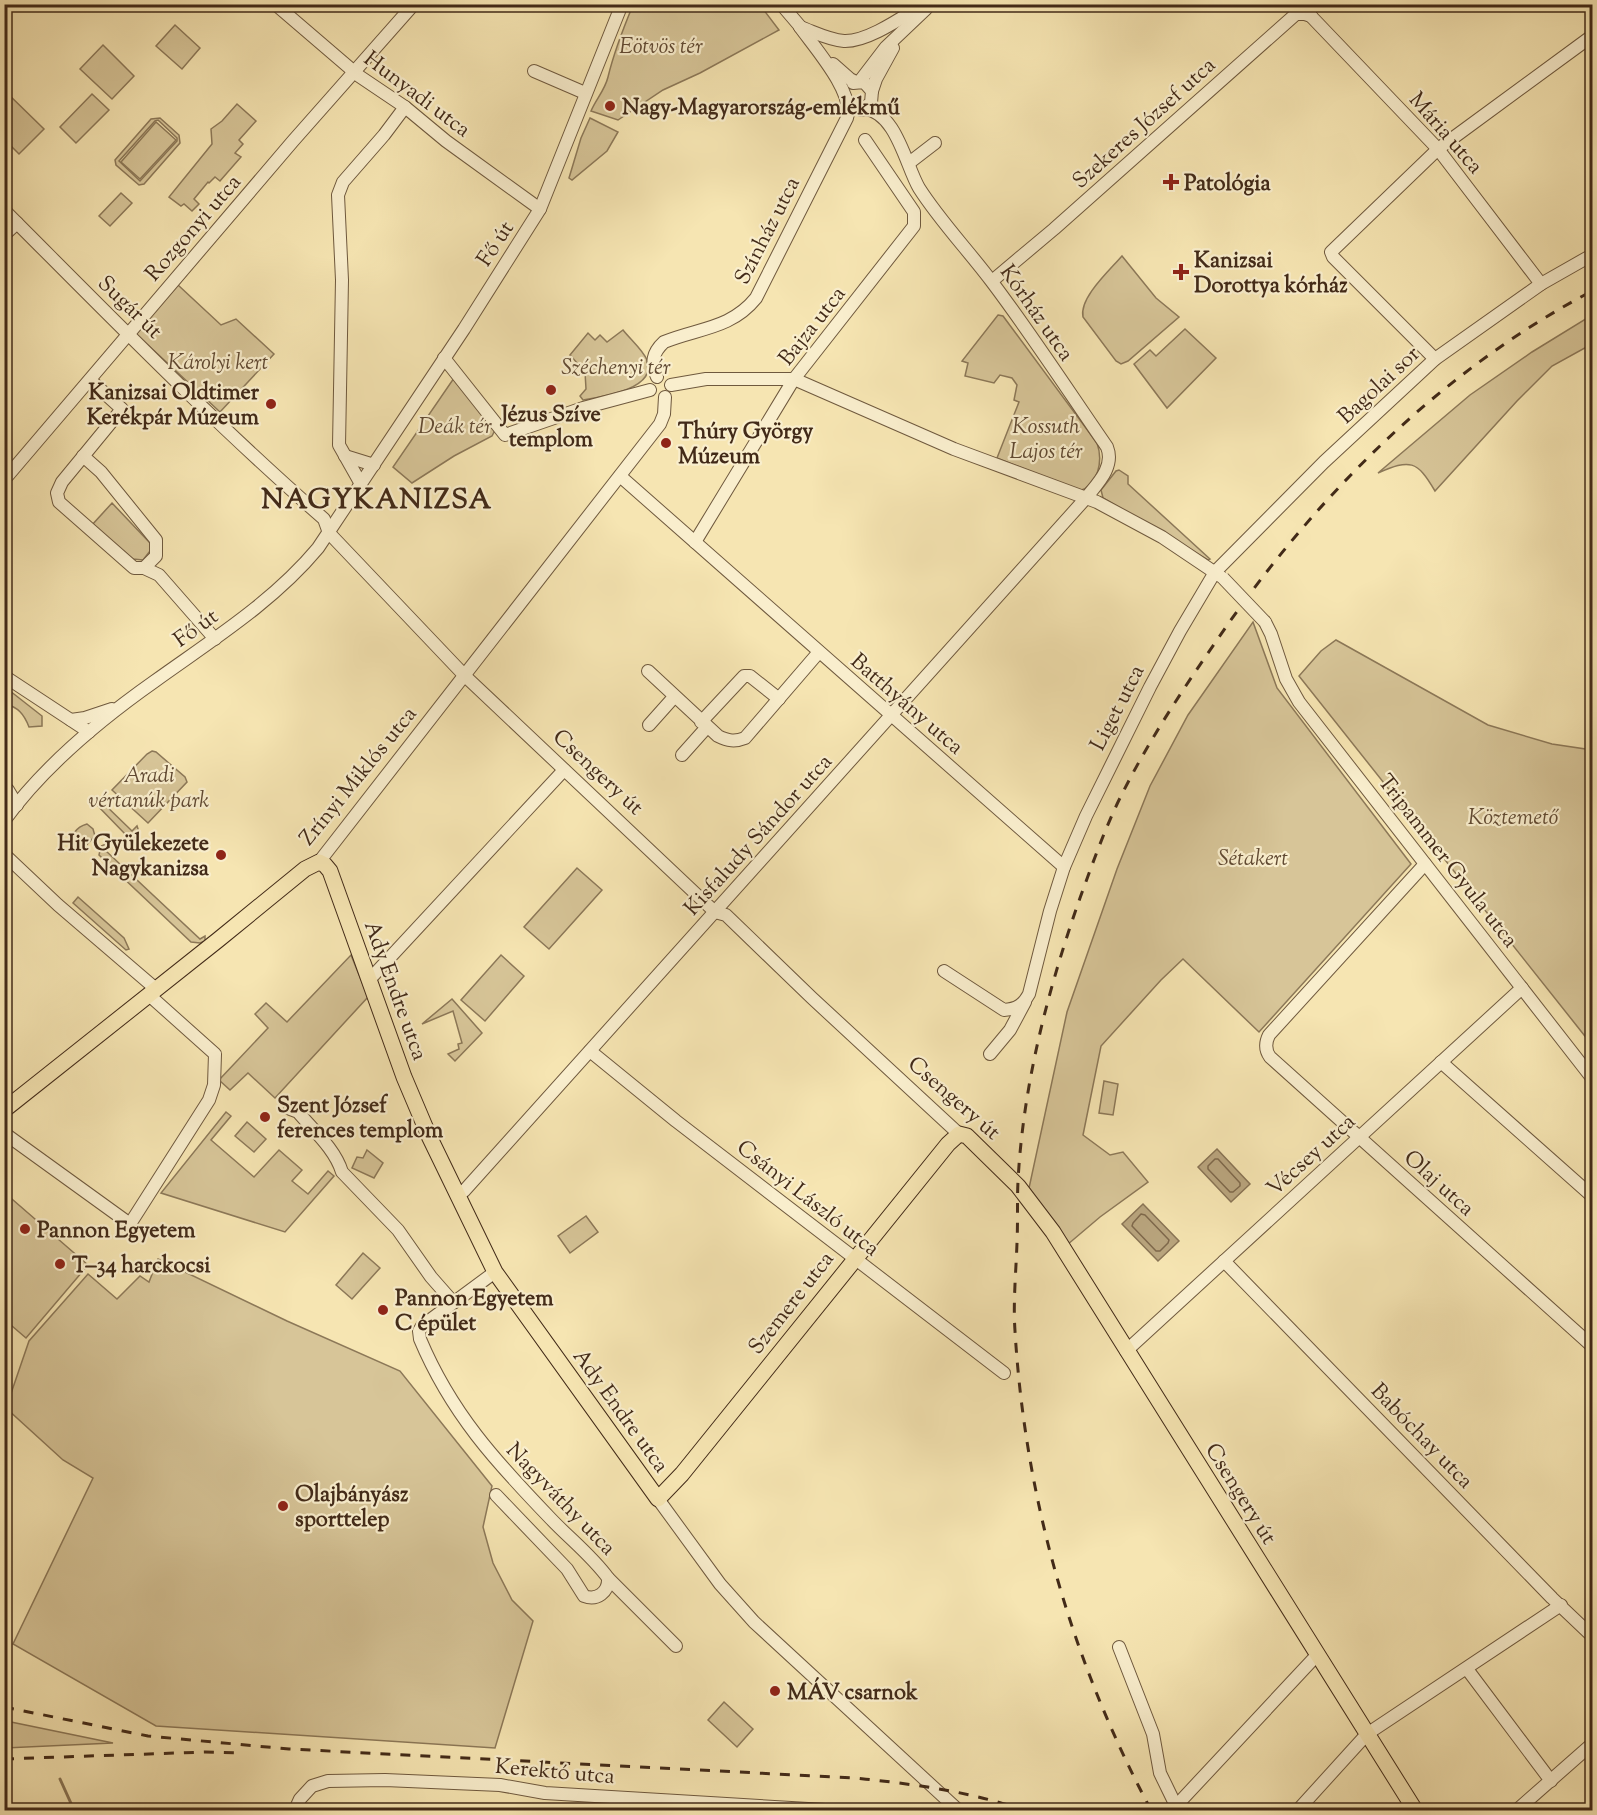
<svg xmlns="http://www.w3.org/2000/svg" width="1597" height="1815" font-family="'Sorts Mill Goudy',serif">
  <rect width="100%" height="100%" fill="#f6e5b2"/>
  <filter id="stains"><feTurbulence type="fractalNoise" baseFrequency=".00333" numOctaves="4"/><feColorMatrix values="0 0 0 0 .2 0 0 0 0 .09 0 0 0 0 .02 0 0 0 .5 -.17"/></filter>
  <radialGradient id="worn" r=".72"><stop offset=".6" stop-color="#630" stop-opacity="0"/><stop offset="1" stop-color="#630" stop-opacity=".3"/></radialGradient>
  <g fill="#d7c598" stroke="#8c7858" stroke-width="1.5" fill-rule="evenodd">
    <path d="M 633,5 L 760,5 L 779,30 L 700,73 L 663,90 L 618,120 L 591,111 C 596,99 605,90 608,77 C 614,52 623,29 633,5 Z"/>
    <path d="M 175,25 L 200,48 L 182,69 L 156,46 Z"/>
    <path d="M 103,45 L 134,76 L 112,99 L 80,69 Z"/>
    <path d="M 5,91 L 44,129 L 19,154 L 5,140 Z"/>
    <path d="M 92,94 L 109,110 L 76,143 L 60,127 Z"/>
    <path d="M 237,104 L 256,121 L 239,140 L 243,144 L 235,153 L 241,157 L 220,181 L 215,177 L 209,183 L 208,182 L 194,199 L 199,204 L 192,211 L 184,204 L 181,206 L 169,197 L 212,144 L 211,129 L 222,121 Z"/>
    <path d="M 160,118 L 179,135 L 180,143 L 144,184 L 139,185 L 116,165 L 115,160 L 151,119 ZM 158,120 L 177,138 L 177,141 L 140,181 L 119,161 L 155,121 Z"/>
    <path d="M 590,118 L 618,132 L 607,151 L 572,180 L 569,178 L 581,138 Z"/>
    <path d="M 156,122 L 176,140 L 140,179 L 121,162 Z"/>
    <path d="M 121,193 L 132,203 L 110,226 L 99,216 Z"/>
    <path d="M 1122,256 L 1156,298 L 1179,317 L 1128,361 L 1121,364 L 1116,361 L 1083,317 C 1079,298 1109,271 1122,256 Z"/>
    <path d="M 178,285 L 221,325 L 236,319 L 274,354 L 220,412 L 134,332 Z"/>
    <path d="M 998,315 L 1003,316 L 1097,443 C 1103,460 1099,485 1079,491 L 997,458 L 1019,402 L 1014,400 L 1017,385 L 1012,378 L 1000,375 L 994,383 L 965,376 L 968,363 L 962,361 Z"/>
    <path d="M 1592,315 L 1592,344 L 1552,366 L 1517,401 L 1435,491 C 1417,460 1410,459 1378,473 L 1470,395 L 1532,352 Z"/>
    <path d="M 1185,329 L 1216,358 L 1167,408 L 1134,364 L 1150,350 L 1156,356 Z"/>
    <path d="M 623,330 C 630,339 643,350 647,360 C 658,389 602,397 583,400 L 580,396 L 586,389 L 585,372 L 570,355 L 588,333 L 595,340 L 600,335 L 607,342 Z"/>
    <path d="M 454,378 L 495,430 L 492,436 L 454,456 L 412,483 L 393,467 Z"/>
    <path d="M 1119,470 L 1128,476 L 1128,484 L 1210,559 L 1208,560 L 1103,498 L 1101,490 L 1116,471 Z"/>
    <path d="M 112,503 L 150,543 L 150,551 L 143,560 L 133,559 L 92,525 Z"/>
    <path d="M 1253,622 L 1277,688 L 1411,864 L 1259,1032 L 1183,959 L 1161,980 L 1101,1046 L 1083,1135 L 1110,1155 L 1123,1152 L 1148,1182 L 1100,1217 L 1067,1245 L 1029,1188 L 1067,1012 L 1117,869 L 1150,786 L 1188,715 Z"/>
    <path d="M 1336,640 L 1488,725 L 1552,744 L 1592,750 L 1592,1045 L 1299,676 L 1321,651 Z"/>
    <path d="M 5,687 L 42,716 L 42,726 L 29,727 C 24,714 18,707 5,704 Z"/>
    <path d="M 152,751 L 156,752 L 185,777 L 187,782 L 148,823 L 112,790 L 147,754 Z"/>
    <path d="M 99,799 L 132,831 L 137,826 L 139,832 C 136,838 130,844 122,841 L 127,836 L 95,803 Z"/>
    <path d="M 87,824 L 93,829 L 95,836 L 80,852 L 74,851 L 70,847 C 70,836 76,827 87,824 Z"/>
    <path d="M 106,844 L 110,846 L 106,851 L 200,939 L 205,936 L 205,941 L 200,943 L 191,942 L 99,855 L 101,846 Z"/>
    <path d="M 577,868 L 602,890 L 549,949 L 524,927 Z"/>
    <path d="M 78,897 L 124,938 L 129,949 L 126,950 L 73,903 Z"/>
    <path d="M 351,955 L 368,997 L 275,1098 L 248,1073 L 230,1090 L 219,1080 L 268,1028 L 255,1014 L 266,1003 L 287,1022 Z"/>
    <path d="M 501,955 L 524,976 L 485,1021 L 461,1000 Z"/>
    <path d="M 452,999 L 482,1033 L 455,1061 L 448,1054 L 459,1049 L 458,1044 L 462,1043 L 453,1011 L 422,1024 Z"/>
    <path d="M 1104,1081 L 1118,1084 L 1113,1115 L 1099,1113 Z"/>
    <path d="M 226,1112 L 231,1116 L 211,1140 L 254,1177 L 279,1150 L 302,1170 L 292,1181 L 308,1194 L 328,1171 L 334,1176 L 285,1232 L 161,1193 Z"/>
    <path d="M 247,1122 L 266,1139 L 254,1152 L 235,1136 Z"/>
    <path d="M 367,1150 L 383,1163 L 374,1178 L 352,1168 L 357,1157 L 363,1158 Z"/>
    <path d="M 5,1193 L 88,1265 L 26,1338 L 5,1320 Z"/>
    <path d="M 586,1216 L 598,1232 L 570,1253 L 558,1236 Z"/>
    <path d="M 363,1253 L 380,1268 L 352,1299 L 336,1285 Z"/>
    <path d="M 158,1259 L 287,1321 L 400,1371 L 492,1486 L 483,1527 L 493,1563 L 512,1600 L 533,1621 L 495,1748 L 156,1726 L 13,1644 L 93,1478 L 63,1460 L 6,1408 L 29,1341 L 88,1274 L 117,1299 L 140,1276 L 149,1282 Z"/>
    <path d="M 724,1702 L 753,1729 L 737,1747 L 708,1720 Z"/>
    <path d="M 5,1720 L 11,1722 L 113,1743 L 5,1748 Z"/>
  </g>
  <g fill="#b9a57e" stroke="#897455" stroke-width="1.5">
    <path d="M 1217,1149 L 1250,1184 L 1231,1202 L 1198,1167 Z"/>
    <path d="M 1143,1204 L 1179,1241 L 1158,1261 L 1122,1224 Z"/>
  </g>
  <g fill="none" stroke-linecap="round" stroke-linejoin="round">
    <g stroke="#7e684b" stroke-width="1.5">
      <path d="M 1215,1159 L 1218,1159 L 1240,1183 L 1240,1186 L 1233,1192 L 1230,1192 L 1208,1169 L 1208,1166 Z"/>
      <path d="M 1141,1214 L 1145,1215 L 1169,1240 L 1168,1243 L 1160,1251 L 1156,1251 L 1132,1226 L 1133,1223 Z"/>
    </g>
    <path stroke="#897455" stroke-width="3" d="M 60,1779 L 74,1810"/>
    <g stroke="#6f593e" stroke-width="14">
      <g id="minor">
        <path d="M 275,4 L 359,76 L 405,107 L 446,141 L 540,209"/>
        <path d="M 781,4 L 804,31"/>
        <path d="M 1309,4 L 1305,9 L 1306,11 L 1438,149 L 1541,284"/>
        <path d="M 800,27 C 814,32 829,40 844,41 C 868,42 904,16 924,4"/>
        <path d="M 833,64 L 850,79 L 856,82"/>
        <path d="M 534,71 L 585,93"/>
        <path d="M 860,81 L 886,47 L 926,9"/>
        <path d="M 853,83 L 864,82 L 872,91 L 871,103 L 861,110"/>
        <path d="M 872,91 L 876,79 L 893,48"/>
        <path d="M 909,163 L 935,143"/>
        <path d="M 4,210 C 109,315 213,422 324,519 L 329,533 L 465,676 L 715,912 L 726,915 L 812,998 L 959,1134"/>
        <path d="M 4,235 L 17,223"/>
        <path d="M 992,281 L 1054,229 L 1296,14 L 1305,14 L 1311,16"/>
        <path d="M 444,358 L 505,435 L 583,408 L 650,390"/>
        <path d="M 1435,359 L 1333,257 L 1331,252 L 1438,149 L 1592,36"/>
        <path d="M 657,377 C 651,363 652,353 664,342 C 698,328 731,329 756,298 L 847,118 C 855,93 815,48 800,27"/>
        <path d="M 90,380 L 122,409 L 62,482 L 57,493 L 59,502 L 134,568 L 144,568 L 159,575 L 215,639"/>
        <path d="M 671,385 L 706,379 L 794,379 L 954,449 L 1097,502 L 1162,537 L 1220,576"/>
        <path d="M 83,456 L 101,472 L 156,540 L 156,556 L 144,568"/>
        <path d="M 345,456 L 374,465"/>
        <path d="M 620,476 L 1064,867"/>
        <path d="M 4,480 L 293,141 L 414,4"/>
        <path d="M 361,484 L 339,445 L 342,280 L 338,195 L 343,182 L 384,135 L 405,107"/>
        <path d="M 695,542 L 794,379 L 914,226 L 914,212 L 865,140"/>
        <path d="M 1265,622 L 1271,634 L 1286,679 L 1299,702 L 1592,1078"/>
        <path d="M 648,671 L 718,736 C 728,741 735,742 745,738 L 819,652"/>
        <path d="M 4,676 L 89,732"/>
        <path d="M 71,720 L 85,718 L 112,709"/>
        <path d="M 701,722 L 744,676 L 750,676 L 779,699"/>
        <path d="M 649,725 L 674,697"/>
        <path d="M 682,755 L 707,727"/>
        <path d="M 4,788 L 8,790 L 17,805"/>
        <path d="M 4,821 C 43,767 101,719 155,681 C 212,640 273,602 318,548 L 464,329 L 540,209 L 622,4"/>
        <path d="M 4,854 L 58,905 L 156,989"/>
        <path d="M 319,862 L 660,424 L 664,414 L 665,397"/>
        <path d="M 1425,864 L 1269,1035 C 1265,1043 1265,1050 1270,1057 L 1592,1346"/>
        <path d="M 944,971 L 1004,1010 C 1017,1009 1023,1005 1029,994 L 1050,911 L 1064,867 L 1086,816 L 1150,687 L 1180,631 L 1215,572 L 1324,462 L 1435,359 L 1541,284 L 1592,255"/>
        <path d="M 370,979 L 564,770"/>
        <path d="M 590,1051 L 676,1121 L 1004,1373"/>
        <path d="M 990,1054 L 1010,1030 L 1025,1002"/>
        <path d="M 1441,1062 L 1592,1196"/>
        <path d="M 290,1109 L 298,1112 C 313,1130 335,1149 342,1172 L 398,1230 L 431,1277 L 453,1302"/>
        <path d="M 4,1133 L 130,1224 L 209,1100 L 214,1085 L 215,1054 L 149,995"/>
        <path d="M 457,1194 L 464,1191 L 1086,498 C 1097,484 1115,467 1107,447 C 1069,392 1032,335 992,282 C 968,250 940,221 919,188 C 906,166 896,111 864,109"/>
        <path d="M 1224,1261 L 1552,1598 L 1592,1636"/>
        <path d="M 495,1272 L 422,1326 L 419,1331 L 420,1339 C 451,1413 496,1462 551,1519 C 570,1539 592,1556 608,1578 C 609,1592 597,1601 584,1596 L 567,1569 L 496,1495"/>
        <path d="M 1126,1351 L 1522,988"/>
        <path d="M 658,1499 L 720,1584 L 754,1622 L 958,1810"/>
        <path d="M 608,1578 L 676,1646"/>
        <path d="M 1119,1647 L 1153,1734 L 1160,1773 L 1178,1810"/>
        <path d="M 1467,1669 L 1551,1781"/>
        <path d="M 1176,1806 L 1317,1655"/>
        <path d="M 295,1810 L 300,1799 L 312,1786 L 328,1781 L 385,1780 L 500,1785 L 545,1793 L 825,1810"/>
        <path d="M 1298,1810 L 1367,1734 L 1561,1605"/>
        <path d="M 1517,1810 L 1592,1744"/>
      </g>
    </g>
    <g stroke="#422a18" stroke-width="17">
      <path id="major" d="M 4,1110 L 218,940 L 305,869 L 319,862 L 325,865 L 330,871 L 404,1077 L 429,1136 L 495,1272 L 658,1499 L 682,1474 L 948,1144 L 959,1134 L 967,1136 L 1018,1186 L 1053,1232 L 1415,1810"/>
    </g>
    <use href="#minor" stroke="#f9eecd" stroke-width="12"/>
    <use href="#major" stroke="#f6e5b2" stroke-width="15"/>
    <g stroke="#422a18" stroke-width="3" stroke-dasharray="10 10" stroke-linecap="butt">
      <path d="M 4,1707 L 148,1736 L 289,1749 L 855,1778 C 912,1784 969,1791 1023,1810"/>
      <path d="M 4,1759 L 205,1752 L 241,1753"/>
      <path d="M 1151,1810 C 1072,1662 1025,1499 1015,1331 C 1013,1302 1016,1272 1017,1243 C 1018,1222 1017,1202 1018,1181 C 1023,1085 1048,989 1080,898 C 1092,865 1104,831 1119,800 C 1149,739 1187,683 1226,627 C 1321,491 1444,369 1592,291"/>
    </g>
    <g stroke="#6f593e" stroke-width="14" stroke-linecap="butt">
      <path id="minor-bridge" d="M 1223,578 L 1265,622"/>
    </g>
    <use href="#minor-bridge" stroke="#f9eecd" stroke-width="12"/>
  </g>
  <g fill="#8f2418" stroke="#f9eecd" stroke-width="2">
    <circle cx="610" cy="106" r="6"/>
    <path d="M1168 173h6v6h6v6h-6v6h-6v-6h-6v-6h6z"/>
    <path d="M1178 263h6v6h6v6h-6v6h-6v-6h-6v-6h6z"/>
    <circle cx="551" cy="390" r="6"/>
    <circle cx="271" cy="404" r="6"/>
    <circle cx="666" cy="443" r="6"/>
    <circle cx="221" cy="855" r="6"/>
    <circle cx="265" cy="1117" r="6"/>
    <circle cx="25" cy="1229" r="6"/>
    <circle cx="60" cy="1264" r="6"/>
    <circle cx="383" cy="1310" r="6"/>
    <circle cx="283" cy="1506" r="6"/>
    <circle cx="775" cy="1691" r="6"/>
  </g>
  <g text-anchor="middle" stroke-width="4.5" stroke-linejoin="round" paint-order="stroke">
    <g font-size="22" font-style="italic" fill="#604932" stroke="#f9eecd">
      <text x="661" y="53">Eötvös tér</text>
      <text x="218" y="369">Károlyi kert</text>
      <text x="616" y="374">Széchenyi tér</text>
      <text x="455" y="433">Deák tér</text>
      <text x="1046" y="433">Kossuth<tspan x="1046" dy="25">Lajos tér</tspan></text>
      <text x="149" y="782">Aradi<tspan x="149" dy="25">vértanúk park</tspan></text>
      <text x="1513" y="824">Köztemető</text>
      <text x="1253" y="865">Sétakert</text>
    </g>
    <g font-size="22" fill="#422a18" stroke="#f9eecd">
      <text transform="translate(418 93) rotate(37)" y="8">Hunyadi utca</text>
      <text transform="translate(1143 122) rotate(-42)" y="8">Szekeres József utca</text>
      <text transform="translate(1447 132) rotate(49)" y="8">Mária utca</text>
      <text transform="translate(192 227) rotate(-49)" y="8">Rozgonyi utca</text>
      <text transform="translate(766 230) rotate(-63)" y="8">Színház utca</text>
      <text transform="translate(494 243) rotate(-57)" y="8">Fő út</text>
      <text transform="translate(131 306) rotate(44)" y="8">Sugár út</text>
      <text transform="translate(1038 312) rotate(55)" y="8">Kórház utca</text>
      <text transform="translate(811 325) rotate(-52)" y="8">Bajza utca</text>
      <text transform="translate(1378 384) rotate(-43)" y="8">Bagolai sor</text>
      <text transform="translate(195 627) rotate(-36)" y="8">Fő út</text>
      <text transform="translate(908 703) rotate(41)" y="8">Batthyány utca</text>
      <text transform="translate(1116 707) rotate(-63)" y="8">Liget utca</text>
      <text transform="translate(599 771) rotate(43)" y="8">Csengery út</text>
      <text transform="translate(357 775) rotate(-51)" y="8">Zrínyi Miklós utca</text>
      <text transform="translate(757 834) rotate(-48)" y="8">Kisfaludy Sándor utca</text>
      <text transform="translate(1449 860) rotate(52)" y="8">Tripammer Gyula utca</text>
      <text transform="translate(397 990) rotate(70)" y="8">Ady Endre utca</text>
      <text transform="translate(955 1097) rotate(41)" y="8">Csengery út</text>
      <text transform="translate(1310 1154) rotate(-42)" y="8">Vécsey utca</text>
      <text transform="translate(1440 1182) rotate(42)" y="8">Olaj utca</text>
      <text transform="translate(809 1197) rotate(38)" y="8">Csányi László utca</text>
      <text transform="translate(790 1302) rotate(-52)" y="8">Szemere utca</text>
      <text transform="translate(622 1410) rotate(54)" y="8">Ady Endre utca</text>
      <text transform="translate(1423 1435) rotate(46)" y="8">Babóchay utca</text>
      <text transform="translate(1242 1493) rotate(58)" y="8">Csengery út</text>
      <text transform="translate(562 1498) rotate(46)" y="8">Nagyváthy utca</text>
      <text transform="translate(555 1770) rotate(5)" y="8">Kerektó utca</text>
    </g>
    <g font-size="22" font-weight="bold" fill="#422a18" stroke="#f9eecd" text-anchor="start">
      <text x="622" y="114">Nagy-Magyarország-emlékmű</text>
      <text x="1184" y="190">Patológia</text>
      <text x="1194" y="267">Kanizsai<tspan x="1194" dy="25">Dorottya kórház</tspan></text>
      <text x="259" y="399" text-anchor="end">Kanizsai Oldtimer<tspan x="259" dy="25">Kerékpár Múzeum</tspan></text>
      <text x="551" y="421" text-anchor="middle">Jézus Szíve<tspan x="551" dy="25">templom</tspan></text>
      <text x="678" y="438">Thúry György<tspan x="678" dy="25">Múzeum</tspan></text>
      <text x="209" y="850" text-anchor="end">Hit Gyülekezete<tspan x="209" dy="25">Nagykanizsa</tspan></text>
      <text x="277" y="1112">Szent József<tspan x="277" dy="25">ferences templom</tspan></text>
      <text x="37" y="1237">Pannon Egyetem</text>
      <text x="72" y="1272">T–34 harckocsi</text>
      <text x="395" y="1305">Pannon Egyetem<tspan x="395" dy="25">C épület</tspan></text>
      <text x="295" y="1501">Olajbányász<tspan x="295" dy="25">sporttelep</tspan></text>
      <text x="787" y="1699">MÁV csarnok</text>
    </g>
    <g font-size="28" font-weight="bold" letter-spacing="1.5" fill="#422a18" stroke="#f9eecd">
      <text x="377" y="508">NAGYKANIZSA</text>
    </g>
  </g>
  <rect width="1597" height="1815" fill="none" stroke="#f6e5b2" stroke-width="24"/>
  <rect x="6" y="6" width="1585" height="1803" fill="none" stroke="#422a18" stroke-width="3"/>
  <rect x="12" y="12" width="1573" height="1791" fill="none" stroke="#422a18" stroke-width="1.5"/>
  <rect width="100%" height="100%" filter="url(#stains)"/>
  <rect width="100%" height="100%" fill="url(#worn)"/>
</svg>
